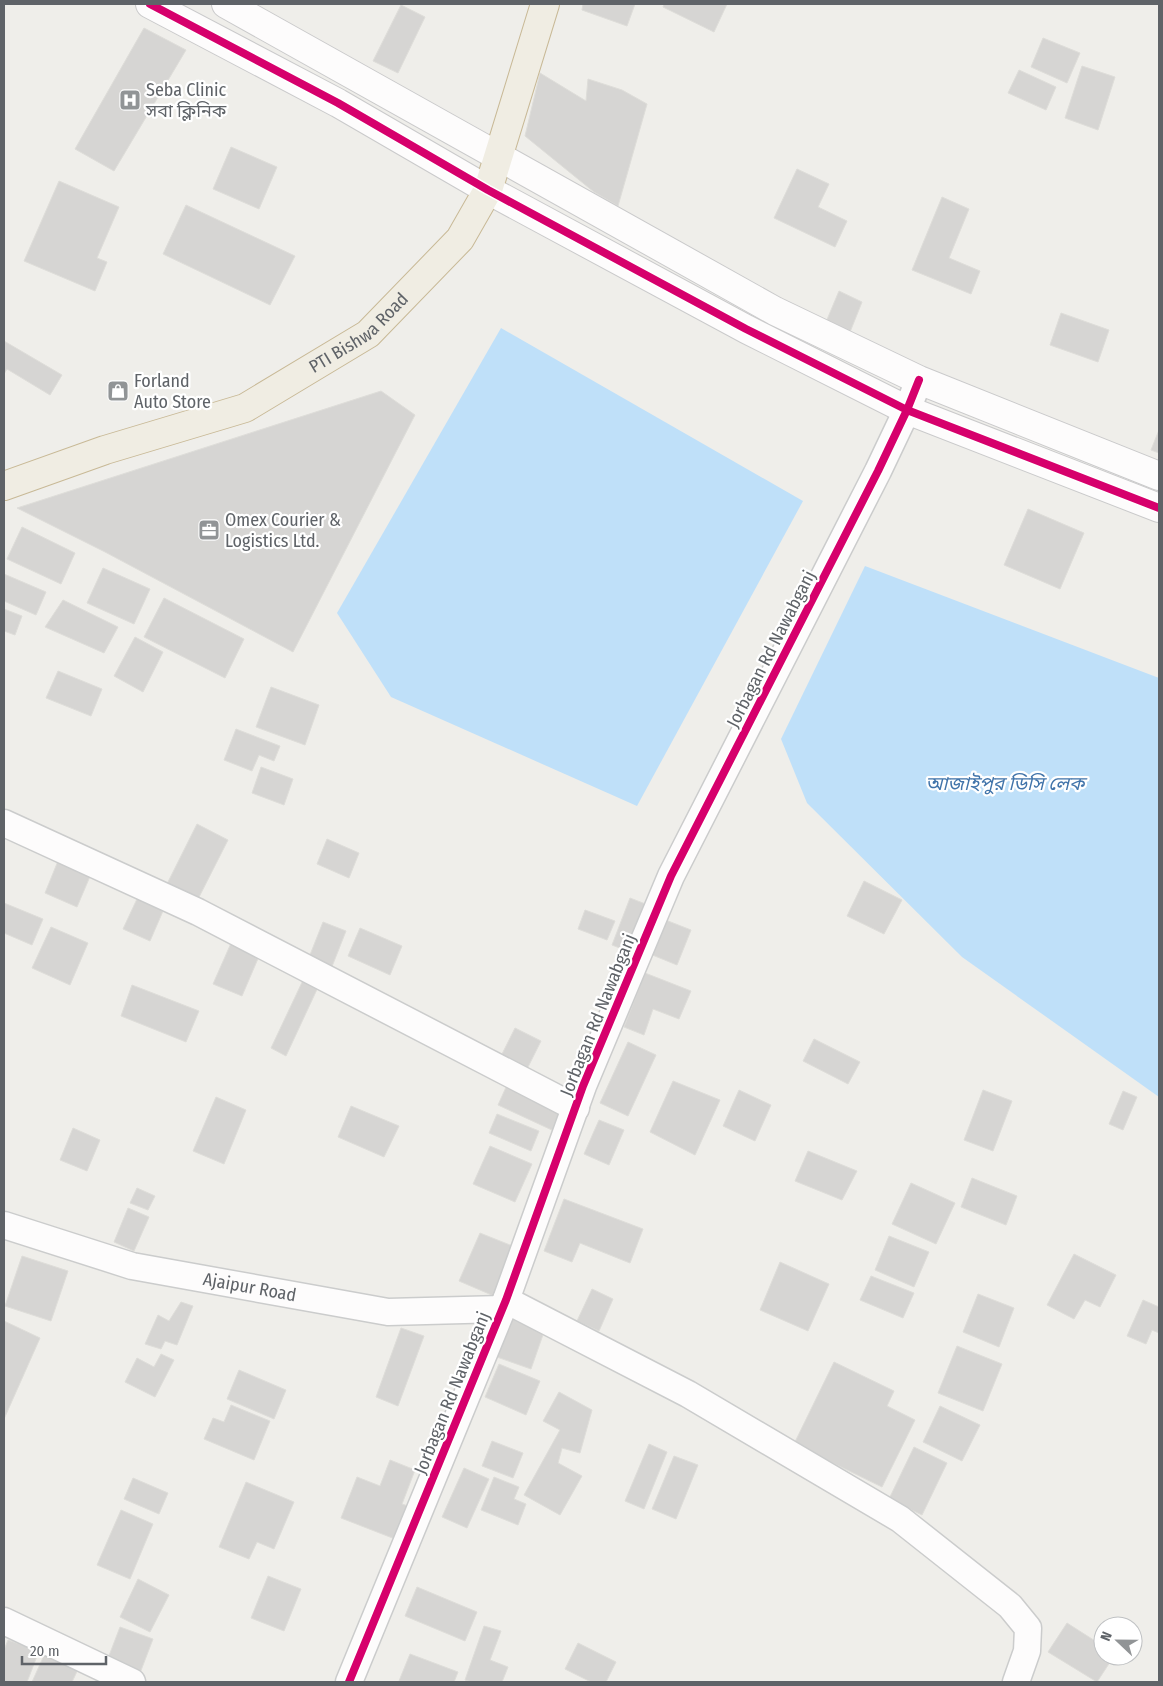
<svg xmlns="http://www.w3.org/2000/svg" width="1163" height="1686" font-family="'Fira Sans Condensed','Noto Sans Bengali',sans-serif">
  <rect width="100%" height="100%" fill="#efeeea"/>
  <g fill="#bfe0f9">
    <path d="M 501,328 L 803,501 L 637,806 L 391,697 L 337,613 Z"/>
    <path d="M 865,566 L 1159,678 L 1159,1097 L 962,957 L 807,803 L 781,739 Z"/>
  </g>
  <g fill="#d6d5d3" stroke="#deddd9">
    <path d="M 583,4 L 635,4 L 627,26 L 582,10 Z"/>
    <path d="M 664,4 L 727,4 L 714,32 L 663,7 Z"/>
    <path d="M 401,5 L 425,17 L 398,73 L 373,61 Z"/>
    <path d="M 144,28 L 186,50 L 114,171 L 75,149 Z"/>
    <path d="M 1043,38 L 1080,53 L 1067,83 L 1031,67 Z"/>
    <path d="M 1082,66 L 1115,77 L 1098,130 L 1065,118 Z"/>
    <path d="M 1019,70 L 1056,87 L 1046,110 L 1008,93 Z"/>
    <path d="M 540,73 L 586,101 L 588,79 L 622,90 L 647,104 L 618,206 L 594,192 L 525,136 Z"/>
    <path d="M 231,147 L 277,167 L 259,209 L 213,189 Z"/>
    <path d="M 797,169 L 829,184 L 818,207 L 847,221 L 835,247 L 774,218 Z"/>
    <path d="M 59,181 L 119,207 L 97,258 L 107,262 L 95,291 L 24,261 Z"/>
    <path d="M 942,197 L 969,209 L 949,258 L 980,271 L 971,294 L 912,270 Z"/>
    <path d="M 186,205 L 295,256 L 270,305 L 163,254 Z"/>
    <path d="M 839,291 L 862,302 L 850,332 L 826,322 Z"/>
    <path d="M 1061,313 L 1109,330 L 1098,362 L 1050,345 Z"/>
    <path d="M 4,341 L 62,375 L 50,395 L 7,369 L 4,374 Z"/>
    <path d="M 381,391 L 415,415 L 293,652 L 105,552 L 17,508 Z"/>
    <path d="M 1159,430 L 1159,453 L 1151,450 Z"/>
    <path d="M 1028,509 L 1084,533 L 1060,589 L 1004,565 Z"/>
    <path d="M 22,527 L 75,553 L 61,584 L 7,559 Z"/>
    <path d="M 103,568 L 150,589 L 134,624 L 87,603 Z"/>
    <path d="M 4,574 L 46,592 L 36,615 L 4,601 Z"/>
    <path d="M 164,598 L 244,639 L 225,678 L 144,637 Z"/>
    <path d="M 63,600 L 118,627 L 104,653 L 45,627 Z"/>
    <path d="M 4,609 L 22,616 L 15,635 L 4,631 Z"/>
    <path d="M 135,637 L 163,652 L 143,692 L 114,676 Z"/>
    <path d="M 58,671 L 102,689 L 91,716 L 46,698 Z"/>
    <path d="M 271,687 L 319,705 L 305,745 L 256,727 Z"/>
    <path d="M 236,729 L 280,746 L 274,761 L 259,755 L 252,771 L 224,760 Z"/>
    <path d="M 261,767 L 293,779 L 284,805 L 252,793 Z"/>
    <path d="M 197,824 L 228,840 L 195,905 L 164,890 Z"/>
    <path d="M 327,839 L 359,853 L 349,878 L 317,864 Z"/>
    <path d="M 58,861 L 91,874 L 77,907 L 45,893 Z"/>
    <path d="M 864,881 L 902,900 L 884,934 L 847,916 Z"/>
    <path d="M 630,898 L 648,905 L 630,952 L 612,945 Z"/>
    <path d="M 137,899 L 163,911 L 150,941 L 123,929 Z"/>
    <path d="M 4,903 L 43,919 L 32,945 L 4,933 Z"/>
    <path d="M 585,910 L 615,921 L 607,940 L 578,929 Z"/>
    <path d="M 663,919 L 691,930 L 677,965 L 650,954 Z"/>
    <path d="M 323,922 L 346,931 L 331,969 L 308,960 Z"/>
    <path d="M 51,927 L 88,943 L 70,985 L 32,968 Z"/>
    <path d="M 360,928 L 402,946 L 390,975 L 348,956 Z"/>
    <path d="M 232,941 L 260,954 L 242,996 L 213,984 Z"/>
    <path d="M 645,973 L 691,991 L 679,1019 L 653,1009 L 644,1035 L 624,1027 Z"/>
    <path d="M 305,976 L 320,983 L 286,1056 L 271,1048 Z"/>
    <path d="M 132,985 L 199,1011 L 186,1042 L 121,1016 Z"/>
    <path d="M 515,1028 L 541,1041 L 525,1073 L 499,1060 Z"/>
    <path d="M 814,1039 L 860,1062 L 848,1084 L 803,1061 Z"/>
    <path d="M 628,1042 L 656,1055 L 628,1116 L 600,1103 Z"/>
    <path d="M 673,1081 L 720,1100 L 695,1155 L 650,1132 Z"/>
    <path d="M 507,1085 L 564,1110 L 554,1131 L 498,1105 Z"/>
    <path d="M 739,1090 L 771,1105 L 755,1141 L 723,1126 Z"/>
    <path d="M 983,1090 L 1012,1101 L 993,1151 L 964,1140 Z"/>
    <path d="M 1123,1091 L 1137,1097 L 1123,1130 L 1109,1124 Z"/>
    <path d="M 216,1097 L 246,1110 L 224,1164 L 193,1151 Z"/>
    <path d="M 351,1106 L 399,1126 L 384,1157 L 338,1137 Z"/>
    <path d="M 497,1114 L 539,1131 L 531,1151 L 489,1133 Z"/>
    <path d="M 599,1120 L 624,1130 L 609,1165 L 584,1154 Z"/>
    <path d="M 73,1128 L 100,1140 L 87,1171 L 60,1160 Z"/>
    <path d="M 490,1146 L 532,1164 L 515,1202 L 473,1184 Z"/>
    <path d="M 808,1151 L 857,1171 L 842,1200 L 795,1181 Z"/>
    <path d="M 972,1178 L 1017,1196 L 1006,1225 L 961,1207 Z"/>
    <path d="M 911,1183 L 955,1203 L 936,1244 L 892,1224 Z"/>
    <path d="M 137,1188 L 155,1196 L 148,1210 L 130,1203 Z"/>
    <path d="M 564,1199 L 643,1229 L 630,1263 L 580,1243 L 572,1262 L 544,1251 Z"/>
    <path d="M 128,1208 L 149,1217 L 134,1251 L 114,1242 Z"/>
    <path d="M 480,1233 L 515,1247 L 494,1296 L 459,1281 Z"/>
    <path d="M 889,1236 L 929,1252 L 914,1287 L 875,1270 Z"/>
    <path d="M 1074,1254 L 1116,1275 L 1100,1307 L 1085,1300 L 1074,1319 L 1047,1305 Z"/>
    <path d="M 22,1256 L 68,1271 L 51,1321 L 5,1306 Z"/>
    <path d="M 780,1262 L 829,1284 L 808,1331 L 760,1310 Z"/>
    <path d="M 871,1276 L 914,1293 L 903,1318 L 860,1300 Z"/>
    <path d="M 592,1289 L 613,1299 L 599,1331 L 577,1321 Z"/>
    <path d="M 978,1294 L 1014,1308 L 999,1347 L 963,1332 Z"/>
    <path d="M 1143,1300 L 1159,1307 L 1159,1333 L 1152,1330 L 1146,1344 L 1127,1336 Z"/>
    <path d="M 181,1302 L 193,1306 L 177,1345 L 165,1341 L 161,1349 L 145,1344 L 158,1315 L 169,1321 Z"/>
    <path d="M 508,1316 L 545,1329 L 531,1369 L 494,1356 Z"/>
    <path d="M 4,1321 L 40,1338 L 4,1419 Z"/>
    <path d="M 401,1328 L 424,1336 L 398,1406 L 376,1397 Z"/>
    <path d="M 957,1346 L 1002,1364 L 983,1411 L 938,1393 Z"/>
    <path d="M 161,1354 L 174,1360 L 155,1397 L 125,1382 L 137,1358 L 154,1367 Z"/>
    <path d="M 834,1362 L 894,1391 L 887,1406 L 915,1420 L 882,1487 L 794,1444 Z"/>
    <path d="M 499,1364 L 540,1381 L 526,1415 L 485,1397 Z"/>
    <path d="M 239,1370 L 286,1390 L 274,1419 L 227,1399 Z"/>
    <path d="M 559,1392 L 592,1410 L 580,1453 L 562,1448 L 558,1463 L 582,1476 L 560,1515 L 524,1495 L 560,1430 L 543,1421 Z"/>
    <path d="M 231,1405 L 270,1421 L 254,1460 L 204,1439 L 213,1418 L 224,1422 Z"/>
    <path d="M 940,1406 L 980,1425 L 962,1461 L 923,1442 Z"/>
    <path d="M 492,1441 L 523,1453 L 513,1478 L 482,1466 Z"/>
    <path d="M 649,1444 L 667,1452 L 644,1509 L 625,1501 Z"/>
    <path d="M 914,1447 L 947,1463 L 922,1515 L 889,1499 Z"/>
    <path d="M 674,1456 L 698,1465 L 676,1519 L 652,1509 Z"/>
    <path d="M 390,1460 L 415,1470 L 402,1504 L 408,1506 L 395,1539 L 341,1518 L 357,1477 L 380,1486 Z"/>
    <path d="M 464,1468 L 489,1479 L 467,1528 L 442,1517 Z"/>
    <path d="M 494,1477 L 519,1487 L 514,1499 L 526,1504 L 518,1525 L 481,1510 Z"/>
    <path d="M 133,1478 L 168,1493 L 159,1514 L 124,1499 Z"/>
    <path d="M 246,1482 L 294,1502 L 274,1549 L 257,1542 L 249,1559 L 219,1547 Z"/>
    <path d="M 121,1510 L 153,1524 L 130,1579 L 97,1565 Z"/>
    <path d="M 268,1576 L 301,1589 L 284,1631 L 251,1618 Z"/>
    <path d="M 138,1579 L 169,1595 L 150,1632 L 120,1617 Z"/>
    <path d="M 417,1587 L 477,1612 L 465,1641 L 405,1616 Z"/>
    <path d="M 1067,1623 L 1103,1646 L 1103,1656 L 1114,1656 L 1097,1682 L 1048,1652 Z"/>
    <path d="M 484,1626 L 501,1631 L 490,1660 L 508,1667 L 502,1682 L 472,1682 L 465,1680 Z"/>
    <path d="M 120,1627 L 153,1639 L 140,1673 L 107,1661 Z"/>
    <path d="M 8,1640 L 39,1651 L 27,1682 L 4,1682 L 4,1650 Z"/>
    <path d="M 578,1643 L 616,1662 L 606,1682 L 591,1682 L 565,1669 Z"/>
    <path d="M 46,1651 L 80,1665 L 72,1682 L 32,1682 Z"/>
    <path d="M 410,1654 L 458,1672 L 454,1682 L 399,1681 Z"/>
  </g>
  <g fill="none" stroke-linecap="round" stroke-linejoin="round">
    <g stroke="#cbcccc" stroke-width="29">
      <g id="street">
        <path d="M 4,823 L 198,912 L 576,1108"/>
        <path id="s1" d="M 4,1225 L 132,1266 L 388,1312 L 502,1309"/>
        <path d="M 506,1300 L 688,1394 L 900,1519 L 1010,1606 L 1028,1628 L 1027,1651 L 1016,1682"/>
        <path d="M 4,1621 L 132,1682"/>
        <path d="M 349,1682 L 506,1300 L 583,1086 L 671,876 L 878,471 L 907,410 L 919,380"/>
      </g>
    </g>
    <g stroke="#cacacb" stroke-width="30">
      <g id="secondary">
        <path d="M 150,4 L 338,103 L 488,190 L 746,329 L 907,410 L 1159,508"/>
        <path d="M 226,4 L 775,311 L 919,380 L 1159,476"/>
      </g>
    </g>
    <g stroke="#c8b996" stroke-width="30">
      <g id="highway">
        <path id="s2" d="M 4,486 L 105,450 L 245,408 L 368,334 L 460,239 L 488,190 L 545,4"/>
      </g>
    </g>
    <use href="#street" stroke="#fdfcfc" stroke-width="26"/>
    <use href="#secondary" stroke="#fdfcfc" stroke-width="28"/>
    <use href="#highway" stroke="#f0ede3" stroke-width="28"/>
    <g stroke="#fff" stroke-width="11">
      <g id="cycleway">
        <path d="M 150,4 L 338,103 L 488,190 L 746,329 L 907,410 L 1159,508"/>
        <path d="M 349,1682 L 506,1300 L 583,1086 L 671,876 L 878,471 L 907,410 L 919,380"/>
      </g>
    </g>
    <use href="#cycleway" stroke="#d6006c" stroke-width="8"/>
  </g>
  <defs>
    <g id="hospital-square" transform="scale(1.125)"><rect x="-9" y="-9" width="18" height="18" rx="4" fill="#919496" stroke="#fff"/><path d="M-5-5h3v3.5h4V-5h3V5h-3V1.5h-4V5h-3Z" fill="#fff"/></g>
    <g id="shop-square" transform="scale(1.125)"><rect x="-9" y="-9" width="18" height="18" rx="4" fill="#919496" stroke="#fff"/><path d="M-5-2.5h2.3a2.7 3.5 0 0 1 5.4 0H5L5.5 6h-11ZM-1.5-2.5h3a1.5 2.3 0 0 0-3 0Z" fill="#fff"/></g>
    <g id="office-square" transform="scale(1.125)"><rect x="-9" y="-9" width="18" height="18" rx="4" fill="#919496" stroke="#fff"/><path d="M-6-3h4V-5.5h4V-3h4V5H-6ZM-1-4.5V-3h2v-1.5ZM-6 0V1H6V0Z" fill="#fff"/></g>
  </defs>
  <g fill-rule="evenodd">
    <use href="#hospital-square" x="130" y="100"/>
    <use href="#shop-square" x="118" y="391"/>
    <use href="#office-square" x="209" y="530"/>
  </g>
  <g text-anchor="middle" stroke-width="4.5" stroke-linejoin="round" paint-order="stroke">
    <g font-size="18" fill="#5f6368" stroke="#fff" text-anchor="start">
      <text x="146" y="96">Seba Clinic<tspan x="146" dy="21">সবা ক্লিনিক</tspan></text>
      <text x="134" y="387">Forland<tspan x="134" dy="21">Auto Store</tspan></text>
      <text x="225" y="526">Omex Courier &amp;<tspan x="225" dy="21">Logistics Ltd.</tspan></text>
    </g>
    <g font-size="18" fill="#5f6368" stroke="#fff">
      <text dy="6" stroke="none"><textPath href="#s2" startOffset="390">PTI Bishwa Road</textPath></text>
      <text transform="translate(771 649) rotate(-63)" y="6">Jorbagan Rd Nawabganj</text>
      <text transform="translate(598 1015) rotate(-68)" y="6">Jorbagan Rd Nawabganj</text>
      <text dy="6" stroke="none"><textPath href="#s1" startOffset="254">Ajaipur Road</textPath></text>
      <text transform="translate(452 1393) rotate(-68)" y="6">Jorbagan Rd Nawabganj</text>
    </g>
    <g font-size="19" font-style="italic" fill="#4174aa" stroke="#fff">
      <text x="1005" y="790">আজাইপুর ডিসি লেক</text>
    </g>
  </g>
  <rect width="1163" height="1686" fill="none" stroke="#5f6368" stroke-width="10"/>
  <g transform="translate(1118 1641) rotate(292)"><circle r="24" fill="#ffffff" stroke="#bfc1c3"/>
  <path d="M0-4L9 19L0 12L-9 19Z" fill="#919496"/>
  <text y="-8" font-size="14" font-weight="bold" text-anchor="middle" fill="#5f6368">N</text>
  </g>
  <path d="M22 1656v8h84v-8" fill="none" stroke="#5f6368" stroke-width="2.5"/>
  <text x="30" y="1656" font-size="15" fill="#5f6368" stroke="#ffffff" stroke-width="4" paint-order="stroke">20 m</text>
</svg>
